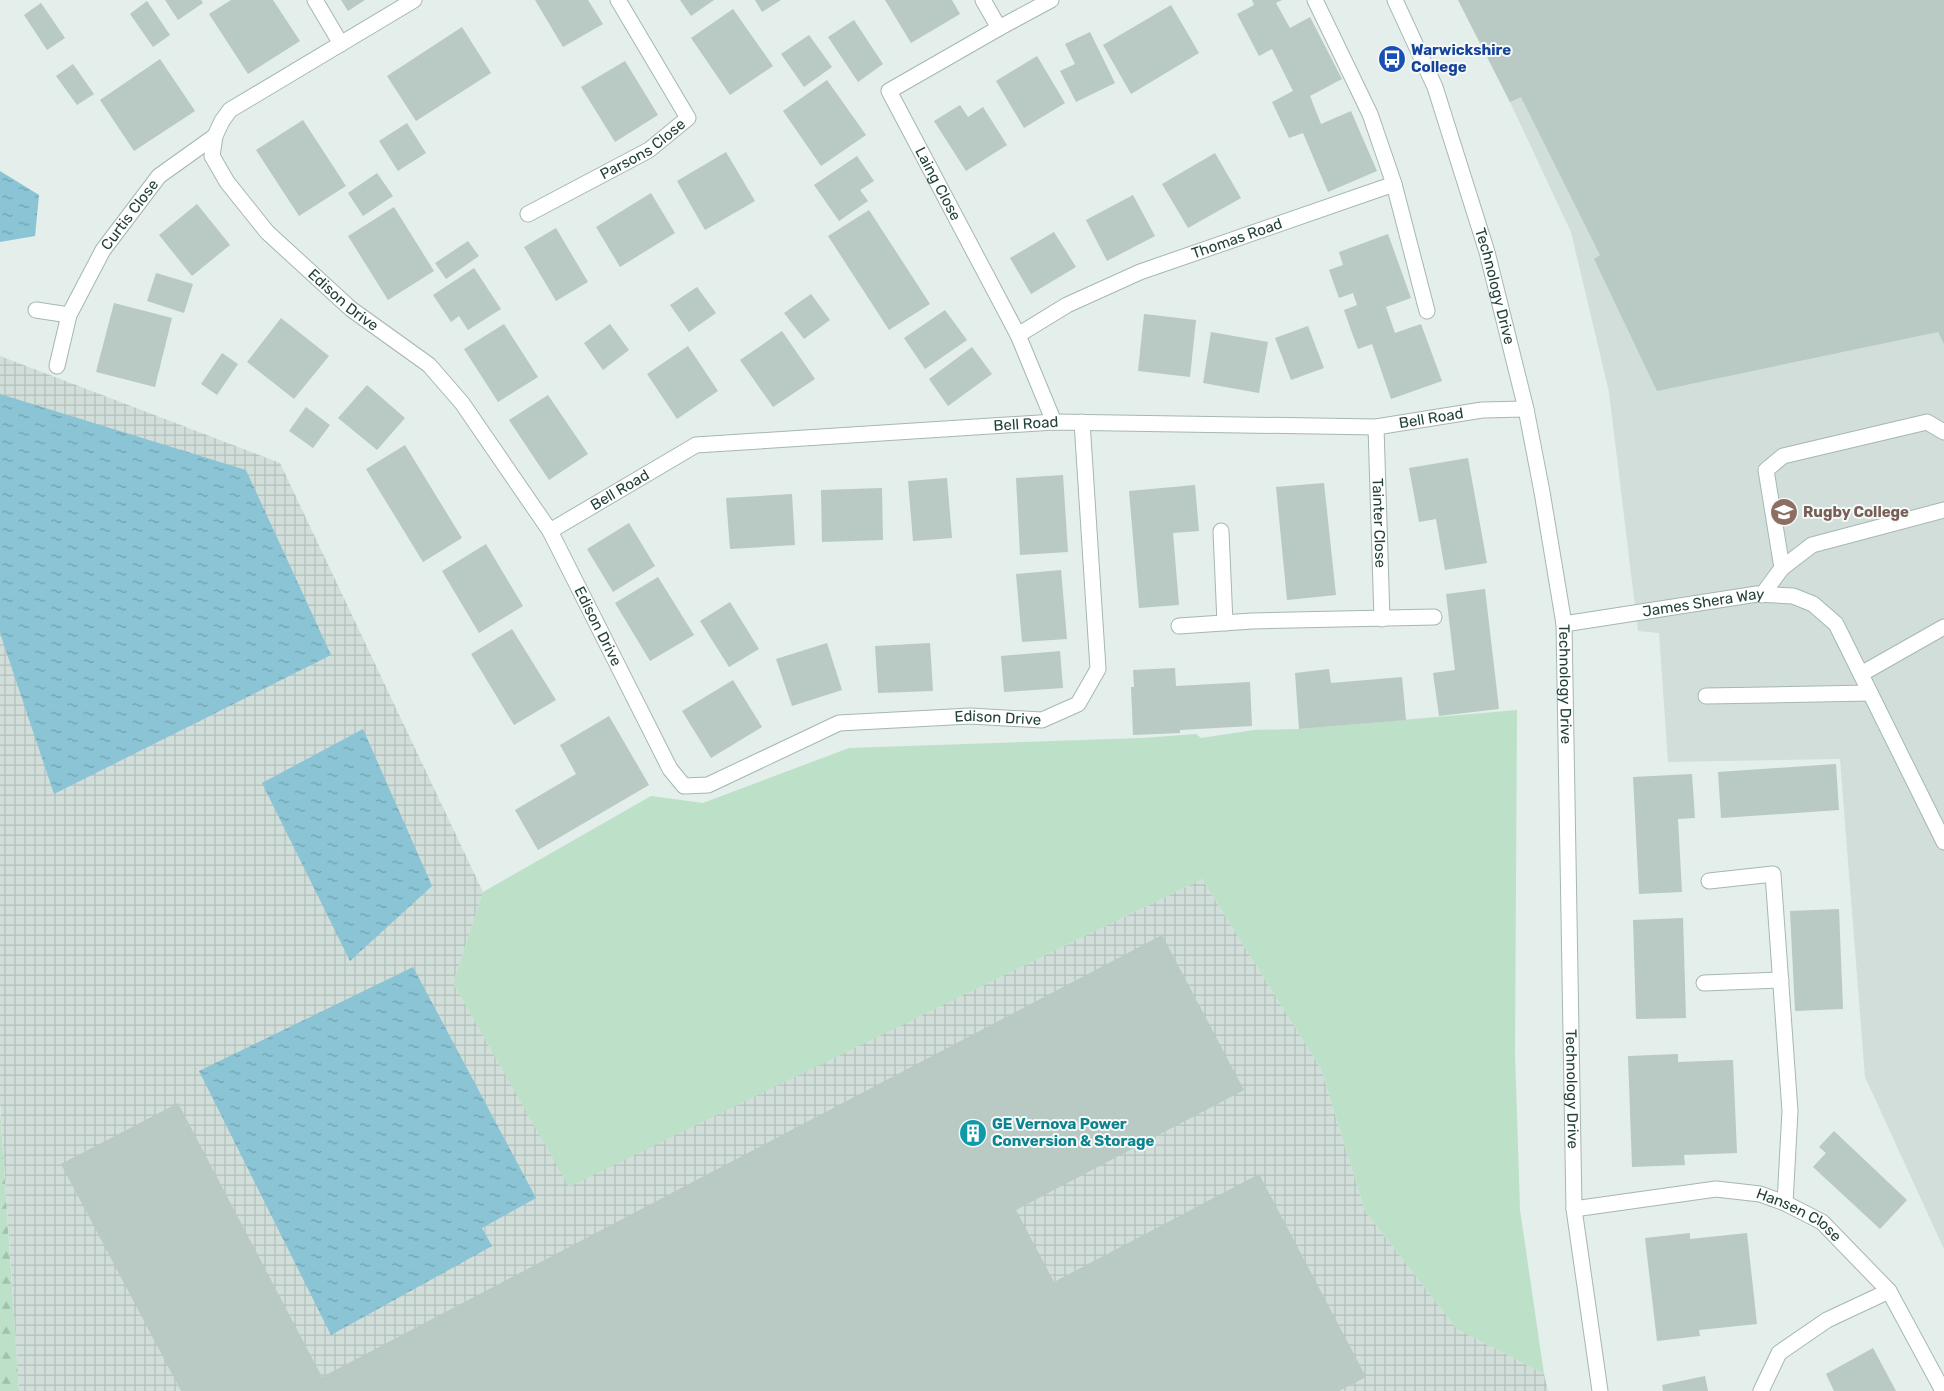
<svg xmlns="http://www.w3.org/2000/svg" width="1944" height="1391" font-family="Rubik,sans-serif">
  <defs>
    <pattern id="industrial-grid" width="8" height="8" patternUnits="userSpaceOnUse" patternTransform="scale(1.25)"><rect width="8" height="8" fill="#d2ded9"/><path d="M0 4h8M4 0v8" fill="none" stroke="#b4c0bb"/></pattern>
    <pattern id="forest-firs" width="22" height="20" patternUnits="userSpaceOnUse" patternTransform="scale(1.25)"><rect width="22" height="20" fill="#bce0c8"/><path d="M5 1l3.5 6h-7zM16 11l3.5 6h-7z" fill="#a1c1ad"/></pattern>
    <pattern id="water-ripples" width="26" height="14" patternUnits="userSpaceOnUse" patternTransform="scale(1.25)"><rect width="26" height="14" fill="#8ac4d5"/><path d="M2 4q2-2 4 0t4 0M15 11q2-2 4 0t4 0" fill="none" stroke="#70a1ae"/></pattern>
  </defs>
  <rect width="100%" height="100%" fill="#e4eeea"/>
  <path fill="#d2ded9" d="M 1458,0 L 1944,0 L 1944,1249 L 1865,1077 L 1840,759 L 1668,762 L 1659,633 L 1638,631 L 1609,392 L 1571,232 L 1510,102 Z"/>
  <path fill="url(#industrial-grid)" d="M 0,356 L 280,463 L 483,892 L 453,983 L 569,1186 L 1202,879 L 1321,1069 L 1365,1211 L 1457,1329 L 1544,1374 L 1548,1391 L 19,1391 L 0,1102 Z"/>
  <path fill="url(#forest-firs)" d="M 0,1108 L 19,1391 L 0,1391 Z"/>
  <path fill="#bce0c8" d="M 1517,710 L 1515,1053 L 1520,1210 L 1544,1374 L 1457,1329 L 1365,1211 L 1321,1069 L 1202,879 L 569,1187 L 453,983 L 483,892 L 651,796 L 703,803 L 849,748 L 1142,738 L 1196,734 L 1201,738 L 1254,730 L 1299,729 Z"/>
  <g fill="url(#water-ripples)">
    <path d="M 0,171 L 39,195 L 35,236 L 0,242 Z"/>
    <path d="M 0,394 L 246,470 L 331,655 L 54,794 L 0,633 Z"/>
    <path d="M 363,729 L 432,886 L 350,961 L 262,783 Z"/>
    <path d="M 413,967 L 536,1198 L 482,1228 L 492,1246 L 331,1335 L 199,1071 Z"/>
  </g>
  <g fill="#b9c9c4">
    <path d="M 165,0 L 201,0 L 203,3 L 178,20 Z"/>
    <path d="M 231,0 L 273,0 L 300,41 L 248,74 L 209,14 Z"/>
    <path d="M 341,0 L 365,0 L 348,11 Z"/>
    <path d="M 535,0 L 588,0 L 603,24 L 563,47 Z"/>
    <path d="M 680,0 L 714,0 L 691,16 Z"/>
    <path d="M 755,0 L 781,0 L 762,12 Z"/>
    <path d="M 885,0 L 952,0 L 960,14 L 911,43 Z"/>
    <path d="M 1252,0 L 1282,0 L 1276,3 L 1290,28 L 1310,17 L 1342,79 L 1310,96 L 1321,124 L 1351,111 L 1377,171 L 1328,192 L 1303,133 L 1289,138 L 1272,102 L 1293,91 L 1272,49 L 1259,56 L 1237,14 L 1254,5 Z"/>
    <path d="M 1458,0 L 1944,0 L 1944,344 L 1938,332 L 1657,391 L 1594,259 L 1600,255 L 1521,97 L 1510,102 Z"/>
    <path d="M 147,1 L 170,35 L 153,47 L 130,14 Z"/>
    <path d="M 41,3 L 65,38 L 47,50 L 24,15 Z"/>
    <path d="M 1171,5 L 1199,53 L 1131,94 L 1103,45 Z"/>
    <path d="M 733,9 L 773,66 L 730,95 L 691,38 Z"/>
    <path d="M 854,20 L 883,64 L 858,82 L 828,37 Z"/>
    <path d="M 462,27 L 491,73 L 416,121 L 387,76 Z"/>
    <path d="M 1090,32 L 1115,83 L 1076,102 L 1060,71 L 1075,64 L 1065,44 Z"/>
    <path d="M 809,35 L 832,67 L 804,87 L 781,54 Z"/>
    <path d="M 1037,56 L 1065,103 L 1024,128 L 996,81 Z"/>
    <path d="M 160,59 L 195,111 L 134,151 L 100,100 Z"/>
    <path d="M 625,61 L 658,115 L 615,142 L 581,87 Z"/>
    <path d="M 73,64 L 94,94 L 77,105 L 56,76 Z"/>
    <path d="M 827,80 L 866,135 L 821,166 L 783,111 Z"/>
    <path d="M 960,105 L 968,117 L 983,107 L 1007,145 L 966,171 L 934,121 Z"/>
    <path d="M 303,120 L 346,186 L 299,216 L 256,150 Z"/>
    <path d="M 407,123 L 426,153 L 398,171 L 379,141 Z"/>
    <path d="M 726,152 L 755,201 L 705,230 L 677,181 Z"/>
    <path d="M 1215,153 L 1241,198 L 1188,228 L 1162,184 Z"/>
    <path d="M 857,156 L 874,181 L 860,190 L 868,201 L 839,221 L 814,185 Z"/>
    <path d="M 377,173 L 393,196 L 363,216 L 348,193 Z"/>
    <path d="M 651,193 L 675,233 L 620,267 L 596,227 Z"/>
    <path d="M 1133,195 L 1155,236 L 1107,261 L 1086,220 Z"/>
    <path d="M 197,204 L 230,245 L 192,276 L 159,235 Z"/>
    <path d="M 394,207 L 434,271 L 388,300 L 348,236 Z"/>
    <path d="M 869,210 L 930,304 L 889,330 L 828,236 Z"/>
    <path d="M 556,228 L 588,282 L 556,301 L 524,247 Z"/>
    <path d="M 1054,232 L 1076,267 L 1031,294 L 1010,258 Z"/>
    <path d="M 1388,234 L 1411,298 L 1386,307 L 1395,333 L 1421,324 L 1442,381 L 1391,399 L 1372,344 L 1358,349 L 1352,333 L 1344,310 L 1357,305 L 1353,293 L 1339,298 L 1329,270 L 1343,265 L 1339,252 Z"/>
    <path d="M 468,241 L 479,256 L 446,279 L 435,263 Z"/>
    <path d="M 474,268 L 501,309 L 468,330 L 459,316 L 451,322 L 433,295 Z"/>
    <path d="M 156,273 L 193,284 L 184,313 L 147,301 Z"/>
    <path d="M 697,287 L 716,313 L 689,332 L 670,305 Z"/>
    <path d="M 811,294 L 830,320 L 804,339 L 784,313 Z"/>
    <path d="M 114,303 L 172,318 L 155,387 L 96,372 Z"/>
    <path d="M 945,310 L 967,340 L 925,369 L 904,338 Z"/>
    <path d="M 1144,314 L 1196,320 L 1190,377 L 1138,371 Z"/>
    <path d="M 281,318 L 329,356 L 294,399 L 247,362 Z"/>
    <path d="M 504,324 L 538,377 L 498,402 L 464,349 Z"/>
    <path d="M 610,324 L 629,350 L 603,370 L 584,343 Z"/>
    <path d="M 1308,326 L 1324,368 L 1291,380 L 1275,338 Z"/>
    <path d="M 782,331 L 815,379 L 773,407 L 740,360 Z"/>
    <path d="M 1211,332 L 1268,342 L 1259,393 L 1203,383 Z"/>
    <path d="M 688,346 L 718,391 L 677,419 L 647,374 Z"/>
    <path d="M 972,347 L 992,374 L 948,406 L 929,379 Z"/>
    <path d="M 222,353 L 238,364 L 217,395 L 201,384 Z"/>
    <path d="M 367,385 L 405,418 L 377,450 L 338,418 Z"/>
    <path d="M 548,395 L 588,454 L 549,480 L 509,420 Z"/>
    <path d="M 306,407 L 330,425 L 313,448 L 289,431 Z"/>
    <path d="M 405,445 L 462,538 L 423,562 L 366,469 Z"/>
    <path d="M 1468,458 L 1487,563 L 1445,570 L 1436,519 L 1419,522 L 1409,468 Z"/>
    <path d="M 1063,475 L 1068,552 L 1020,555 L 1016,478 Z"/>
    <path d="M 947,478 L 952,538 L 913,541 L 908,481 Z"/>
    <path d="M 1324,483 L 1336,595 L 1287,600 L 1276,487 Z"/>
    <path d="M 1195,485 L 1199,531 L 1173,533 L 1179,605 L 1139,608 L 1129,491 Z"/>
    <path d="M 882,488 L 883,540 L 822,542 L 821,490 Z"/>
    <path d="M 792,494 L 795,545 L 730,549 L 726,498 Z"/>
    <path d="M 629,523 L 655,566 L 613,592 L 587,549 Z"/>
    <path d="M 486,544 L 523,606 L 479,633 L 442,571 Z"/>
    <path d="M 1061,570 L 1067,639 L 1022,642 L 1016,574 Z"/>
    <path d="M 658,577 L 694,635 L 650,661 L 615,603 Z"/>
    <path d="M 1485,589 L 1499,709 L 1439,716 L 1433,673 L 1455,670 L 1446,594 Z"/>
    <path d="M 730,602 L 759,649 L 729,667 L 700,621 Z"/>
    <path d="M 512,629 L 556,700 L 514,725 L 471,654 Z"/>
    <path d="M 827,643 L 842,690 L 792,706 L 776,659 Z"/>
    <path d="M 930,643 L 933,691 L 878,693 L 875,646 Z"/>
    <path d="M 1060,651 L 1063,688 L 1004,692 L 1001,656 Z"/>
    <path d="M 1175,668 L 1176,686 L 1250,682 L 1252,726 L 1180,730 L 1180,733 L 1133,735 L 1131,687 L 1134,687 L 1133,670 Z"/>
    <path d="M 1329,669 L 1331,683 L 1402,677 L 1406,720 L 1299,729 L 1295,673 Z"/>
    <path d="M 733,680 L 762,727 L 711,758 L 682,711 Z"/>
    <path d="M 609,716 L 649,785 L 538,850 L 515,810 L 576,774 L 560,745 Z"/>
    <path d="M 1836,764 L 1839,810 L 1721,818 L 1718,772 Z"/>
    <path d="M 1692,774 L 1695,818 L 1678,819 L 1682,892 L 1639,894 L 1633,777 Z"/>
    <path d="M 1839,909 L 1843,1009 L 1795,1011 L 1790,911 Z"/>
    <path d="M 1683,918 L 1686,1018 L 1636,1019 L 1633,920 Z"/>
    <path d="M 1162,935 L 1244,1090 L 1016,1210 L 1054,1282 L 1259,1174 L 1366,1377 L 1339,1391 L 181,1391 L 61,1164 L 178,1103 L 322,1377 Z"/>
    <path d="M 1678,1054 L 1678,1062 L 1733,1060 L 1737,1153 L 1684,1155 L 1685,1165 L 1632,1167 L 1628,1056 Z"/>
    <path d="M 1834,1131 L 1907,1200 L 1880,1229 L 1813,1167 L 1826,1153 L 1819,1147 Z"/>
    <path d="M 1690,1233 L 1690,1239 L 1747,1233 L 1757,1324 L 1699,1330 L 1700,1336 L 1657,1341 L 1645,1238 Z"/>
    <path d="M 1873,1348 L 1896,1391 L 1834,1391 L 1826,1374 Z"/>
    <path d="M 1705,1376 L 1708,1391 L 1663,1391 L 1662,1385 Z"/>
  </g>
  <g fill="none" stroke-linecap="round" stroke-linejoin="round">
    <g stroke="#a6b7b2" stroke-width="17">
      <g id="minor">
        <path d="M 315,0 L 341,44"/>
        <path id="s1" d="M 414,0 L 230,110 L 222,121 L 215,136 L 212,156 L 227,182 L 267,232 L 351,309 L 429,365 L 462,403 L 550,531 L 670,769 L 684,786 L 708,785 L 839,723 L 970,716 L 1042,720 L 1078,704 L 1098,669 L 1082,422"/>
        <path id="s2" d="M 983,0 L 999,28 L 889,91 L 1018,335 L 1054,422"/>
        <path id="s3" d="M 1395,0 L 1435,87 L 1487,252 L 1526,409 L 1542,492 L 1564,624 L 1574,1209 L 1600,1391"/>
        <path d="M 999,28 L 1051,0"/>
        <path d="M 1394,184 L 1427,311"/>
        <path id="s4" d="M 528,214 L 649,150 L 688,118 L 618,0"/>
        <path d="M 36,310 L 69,315"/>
        <path id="s5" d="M 1018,335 L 1067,305 L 1140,272 L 1394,184 L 1370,114 L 1315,0"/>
        <path id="s6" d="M 57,366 L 69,315 L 103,250 L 159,176 L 215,136"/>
        <path id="s7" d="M 1376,427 L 1382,619"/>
        <path id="s8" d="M 550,531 L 696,445 L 1054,422 L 1376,427 L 1482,410 L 1526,409"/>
        <path d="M 1221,531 L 1225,623"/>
        <path d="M 1782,568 L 1766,470 L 1783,456 L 1927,422 L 1944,432"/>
        <path d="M 1762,595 L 1782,568 L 1812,545 L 1944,510"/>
        <path id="s9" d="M 1564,624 L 1757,594 L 1793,596 L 1813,604 L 1836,624 L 1944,842"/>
        <path d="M 1179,626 L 1252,621 L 1434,617"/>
        <path d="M 1861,674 L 1944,627"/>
        <path d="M 1706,696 L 1870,693"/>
        <path d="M 1709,881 L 1773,874 L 1790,1111 L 1785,1203"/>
        <path d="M 1704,983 L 1781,980"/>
        <path id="s10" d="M 1574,1209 L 1716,1189 L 1760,1194 L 1785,1203 L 1822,1222 L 1889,1291 L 1943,1391"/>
        <path d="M 1761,1391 L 1779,1353 L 1827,1320 L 1889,1291"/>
      </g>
    </g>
    <use href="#minor" stroke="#fff" stroke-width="15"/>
  </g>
  <defs>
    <g id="bus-disc" transform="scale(1.4375)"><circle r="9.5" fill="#1a4fb4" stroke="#f5faf8"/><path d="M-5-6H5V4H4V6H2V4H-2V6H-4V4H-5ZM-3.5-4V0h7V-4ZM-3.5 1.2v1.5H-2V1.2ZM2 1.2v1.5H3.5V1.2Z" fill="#fff"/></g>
    <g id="university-disc" transform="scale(1.4375)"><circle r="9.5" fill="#8d6e63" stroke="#f5faf8"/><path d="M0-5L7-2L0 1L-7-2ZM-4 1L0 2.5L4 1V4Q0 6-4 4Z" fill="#fff"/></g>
    <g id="building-disc" transform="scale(1.4375)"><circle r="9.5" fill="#0f9aa8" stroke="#f5faf8"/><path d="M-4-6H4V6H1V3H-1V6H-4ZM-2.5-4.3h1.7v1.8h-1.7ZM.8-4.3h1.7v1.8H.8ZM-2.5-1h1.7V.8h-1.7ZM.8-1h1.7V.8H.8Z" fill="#fff"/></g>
  </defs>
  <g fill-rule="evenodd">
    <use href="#bus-disc" x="1392" y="59"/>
    <use href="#university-disc" x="1784" y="512"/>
    <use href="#building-disc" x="973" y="1133"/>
  </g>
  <g text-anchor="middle" stroke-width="4" stroke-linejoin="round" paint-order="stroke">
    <g font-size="15" font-weight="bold" fill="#164399" stroke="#f5faf8" text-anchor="start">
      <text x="1411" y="55">Warwickshire<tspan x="1411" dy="17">College</tspan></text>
    </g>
    <g font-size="15" fill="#22413b" stroke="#f5faf8">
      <text dy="5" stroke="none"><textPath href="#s4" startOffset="132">Parsons Close</textPath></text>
      <text dy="5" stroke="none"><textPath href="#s2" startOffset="264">Laing Close</textPath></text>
      <text dy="5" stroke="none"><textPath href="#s6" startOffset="170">Curtis Close</textPath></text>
      <text dy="5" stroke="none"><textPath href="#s5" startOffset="240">Thomas Road</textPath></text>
      <text dy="5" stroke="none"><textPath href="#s3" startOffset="304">Technology Drive</textPath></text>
      <text dy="5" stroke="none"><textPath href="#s1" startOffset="461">Edison Drive</textPath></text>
      <text dy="5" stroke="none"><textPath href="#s8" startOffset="906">Bell Road</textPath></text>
      <text dy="5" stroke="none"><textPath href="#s8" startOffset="500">Bell Road</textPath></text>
      <text dy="5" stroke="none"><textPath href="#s8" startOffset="81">Bell Road</textPath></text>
      <text dy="5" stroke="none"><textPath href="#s7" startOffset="96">Tainter Close</textPath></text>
      <text dy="5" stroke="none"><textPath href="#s9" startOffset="141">James Shera Way</textPath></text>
      <text dy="5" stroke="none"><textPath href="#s1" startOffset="881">Edison Drive</textPath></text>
      <text dy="5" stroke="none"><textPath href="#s3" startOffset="709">Technology Drive</textPath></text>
      <text dy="5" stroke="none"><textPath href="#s1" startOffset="1391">Edison Drive</textPath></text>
      <text dy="5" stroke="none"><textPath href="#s3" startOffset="1114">Technology Drive</textPath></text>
      <text dy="5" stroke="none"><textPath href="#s10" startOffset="232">Hansen Close</textPath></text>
    </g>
    <g font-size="15" font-weight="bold" fill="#785e54" stroke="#f5faf8" text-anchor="start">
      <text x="1803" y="517">Rugby College</text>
    </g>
    <g font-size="15" font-weight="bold" fill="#0d838f" stroke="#f5faf8" text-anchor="start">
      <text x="992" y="1129">GE Vernova Power<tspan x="992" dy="17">Conversion &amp; Storage</tspan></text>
    </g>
  </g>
</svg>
